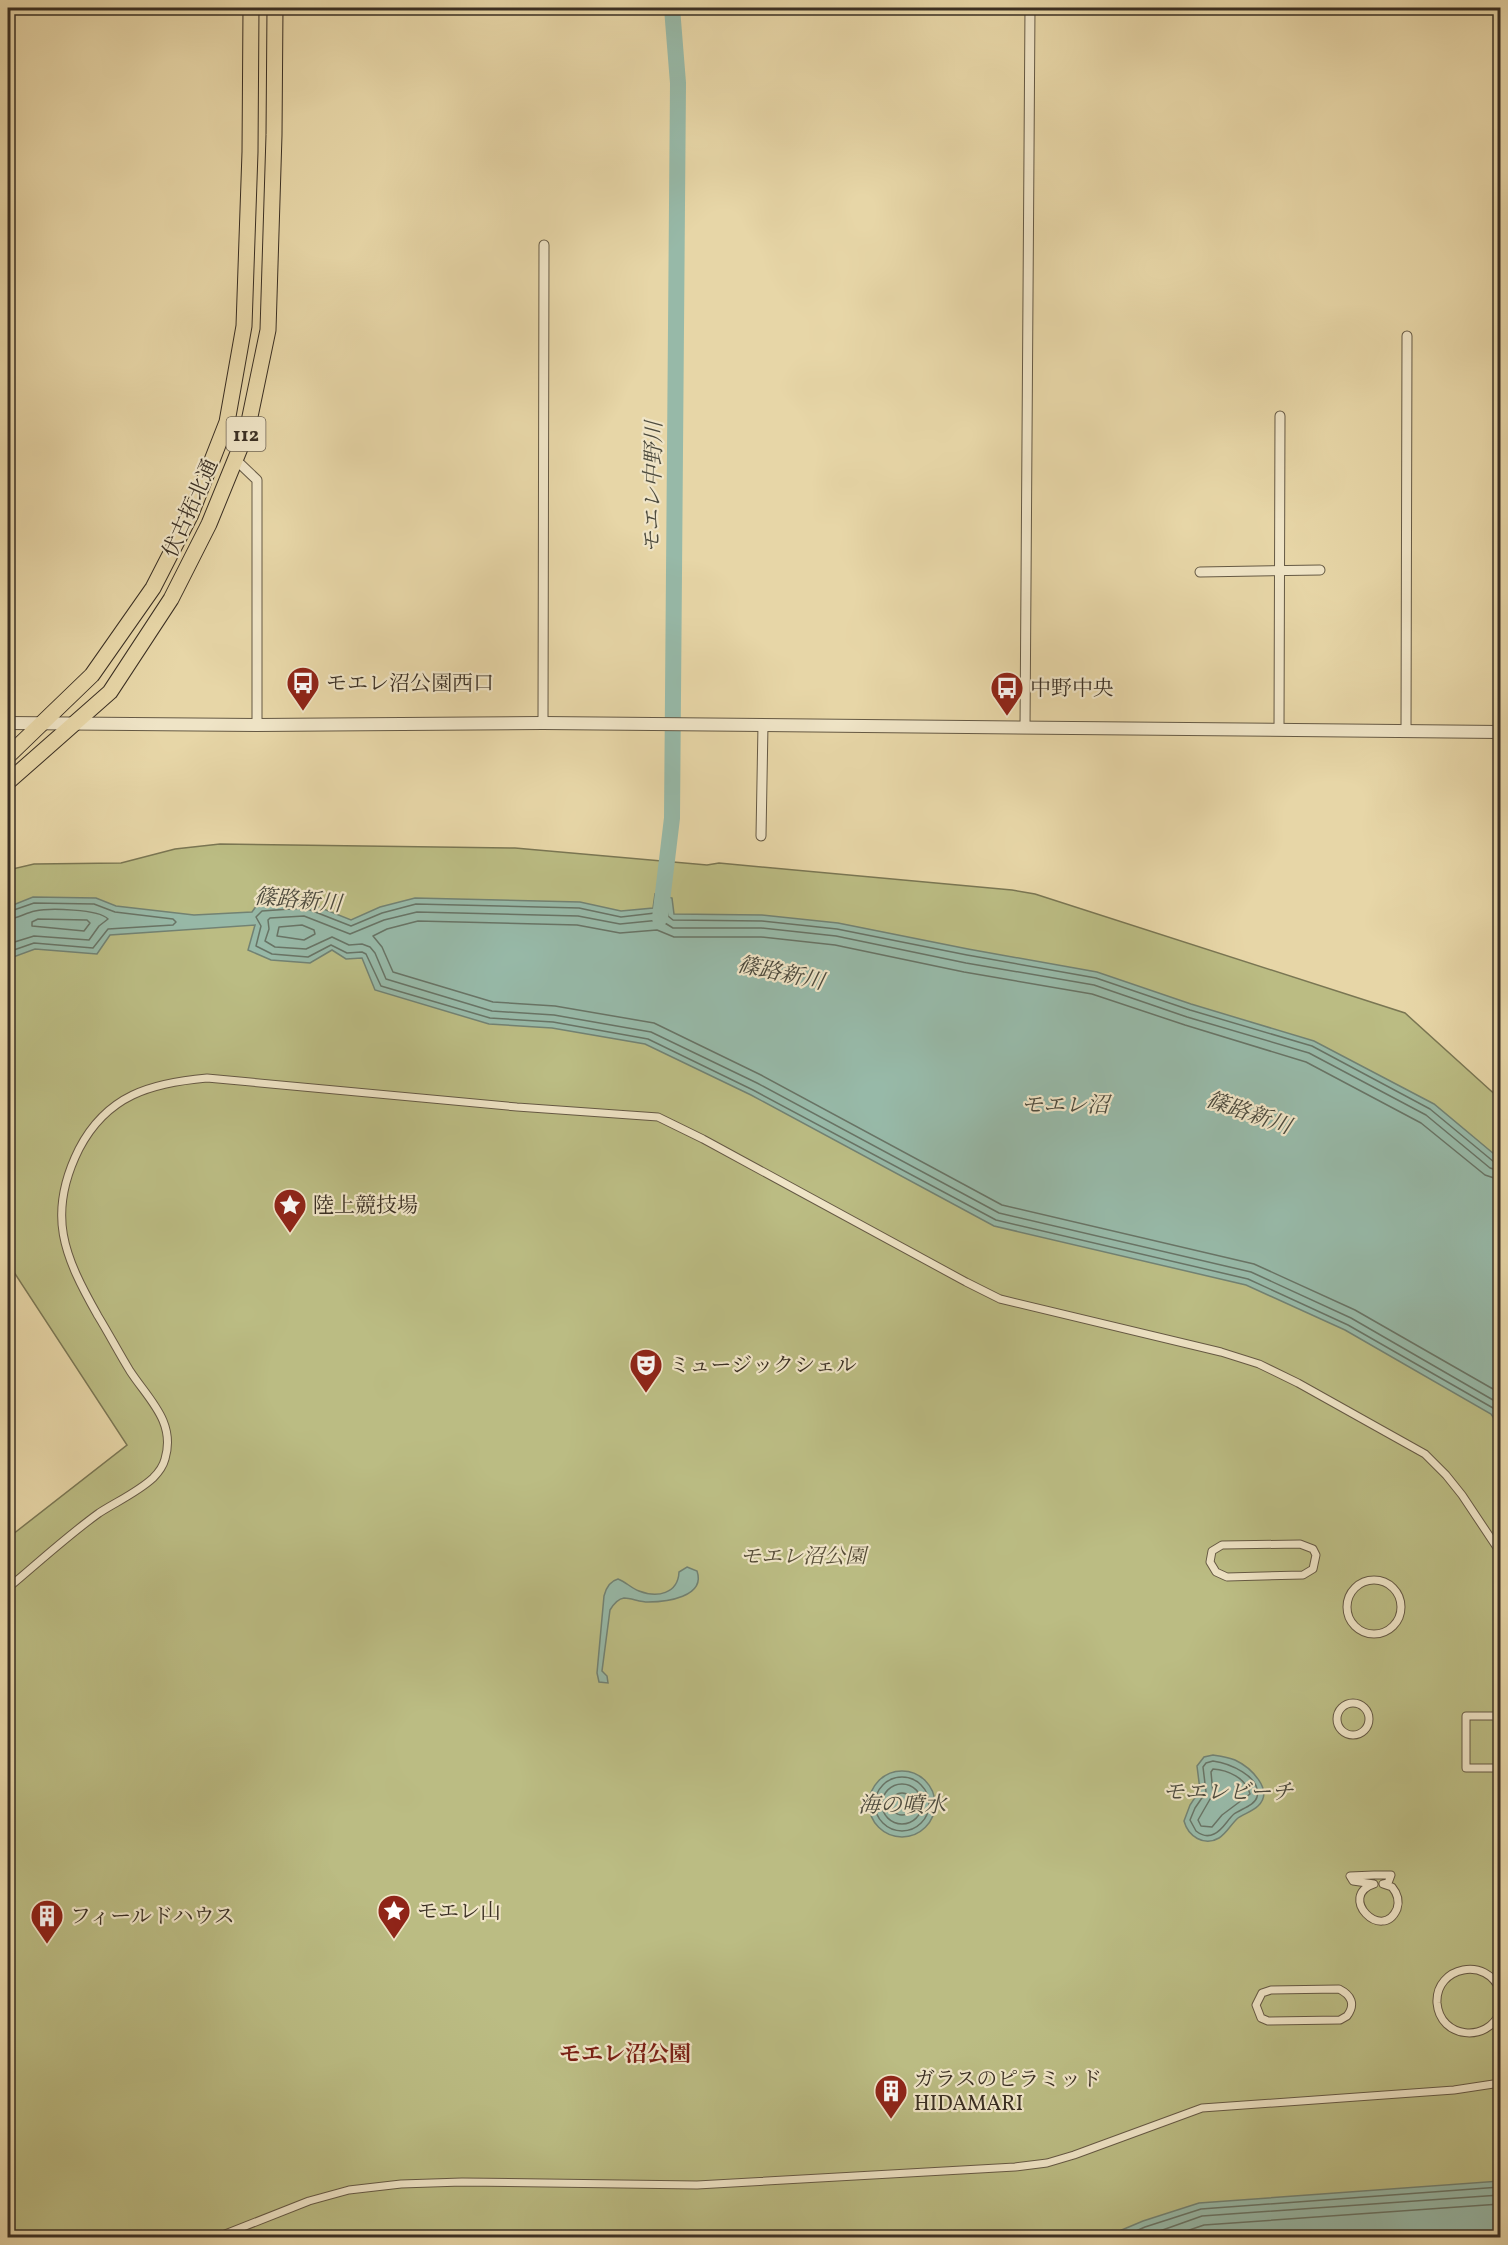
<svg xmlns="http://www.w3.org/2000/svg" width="1508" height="2245" font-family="Vollkorn,'Noto Serif JP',serif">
  <rect width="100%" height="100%" fill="#e7d6a7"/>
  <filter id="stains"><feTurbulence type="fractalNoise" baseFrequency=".00333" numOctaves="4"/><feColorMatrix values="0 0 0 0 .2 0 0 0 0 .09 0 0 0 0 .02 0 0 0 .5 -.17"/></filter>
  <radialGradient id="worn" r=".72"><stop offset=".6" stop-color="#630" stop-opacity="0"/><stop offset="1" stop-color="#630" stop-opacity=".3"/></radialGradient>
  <path fill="#bbbc83" stroke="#7a7653" stroke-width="1.5" d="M 220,844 L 515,848 L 707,865 L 719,863 L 1012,890 L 1035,894 L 1405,1013 L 1500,1099 L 1500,2237 L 8,2237 L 8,1538 L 127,1445 L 8,1263 L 8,870 L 34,864 L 121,863 L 175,849 Z"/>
  <g fill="#97b9a8" stroke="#728273" stroke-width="1.5">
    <path d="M 655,894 L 672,898 L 674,914 L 762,915 L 838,923 L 968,949 L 1097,972 L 1191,1004 L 1314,1041 L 1434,1104 L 1500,1159 L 1500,1427 L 1491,1414 L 1345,1330 L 1246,1285 L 994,1226 L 751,1095 L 645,1044 L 552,1028 L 489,1024 L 375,990 L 362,958 L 346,959 L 332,950 L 310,963 L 271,960 L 248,950 L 255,925 L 110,935 L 97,954 L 35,949 L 8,959 L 8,907 L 33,897 L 96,898 L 116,906 L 194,915 L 252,912 L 257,905 L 306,902 L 351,920 L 380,907 L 415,898 L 580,902 L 621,911 L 653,908 Z"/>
    <path d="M 687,1567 L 697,1571 C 706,1597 666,1602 648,1602 C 640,1602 631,1598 624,1598 C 617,1599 613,1605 610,1610 L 602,1671 L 607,1676 L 608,1683 L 599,1682 L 597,1673 L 604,1596 C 606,1588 610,1581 618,1579 C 626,1582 631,1588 639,1591 C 657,1598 678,1594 679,1572 Z"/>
    <path d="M 1213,1755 C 1220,1756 1228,1757 1235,1760 C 1250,1767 1275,1790 1258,1806 C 1253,1811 1244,1814 1238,1818 C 1231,1824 1227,1833 1219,1838 C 1204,1847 1188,1836 1184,1821 L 1190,1805 L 1200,1790 L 1197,1766 L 1204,1757 Z"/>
    <circle cx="902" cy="1804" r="33"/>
    <path d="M 1500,2181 L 1500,2237 L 1105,2237 L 1143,2221 L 1199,2203 Z"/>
  </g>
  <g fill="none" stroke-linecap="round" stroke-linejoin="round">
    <g stroke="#687466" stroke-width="1.5">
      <path d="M 8,912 L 34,903 L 94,904 L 115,912 L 173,919 L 176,922 L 173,925 L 108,929 L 93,948 L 34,943 L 8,952"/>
      <path d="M 8,919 C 17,919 25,913 35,911 C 49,908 99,909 108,919 L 99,926 L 89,940 L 34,936 L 8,944"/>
      <path d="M 38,919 L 87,920 L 90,923 L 84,931 L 32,926 L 32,922 Z"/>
      <path d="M 302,925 L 314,930 L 315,934 L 304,940 L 277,936 L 279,927 Z"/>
      <path d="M 1500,1163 L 1494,1162 L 1430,1109 L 1312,1046 L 1190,1010 L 1096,978 L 967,955 L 837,929 L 762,921 L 673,920 L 668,916 L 666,904 L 663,902 L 655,913 L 621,917 L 579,908 L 416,904 L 382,913 L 351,926 L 305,908 L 262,911 L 256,917 L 261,926 L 256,946 L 272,954 L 308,957 L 331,945 L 347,953 L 362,952 L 366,954 L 381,986 L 490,1018 L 553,1022 L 648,1039 L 753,1090 L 996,1220 L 1248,1279 L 1348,1325 L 1493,1408 L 1500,1417"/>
      <path d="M 1500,1171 L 1490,1168 L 1426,1115 L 1309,1053 L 1187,1017 L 1094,985 L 966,963 L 836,936 L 761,928 L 673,928 L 660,920 L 620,924 L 578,916 L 417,912 L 384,920 L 350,934 L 304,916 L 270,918 L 268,920 L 269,929 L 265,941 L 275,947 L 306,949 L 332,937 L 349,945 L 362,944 L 370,947 L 375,953 L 386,979 L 492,1011 L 554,1015 L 651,1032 L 757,1083 L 999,1213 L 1251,1272 L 1351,1318 L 1500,1404"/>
      <path d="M 1500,1180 L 1485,1175 L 1421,1123 L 1306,1062 L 1185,1025 L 1092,994 L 964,972 L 835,945 L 761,937 L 674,937 L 657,930 L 620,933 L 577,925 L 418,921 L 387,929 L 373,936 L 382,947 L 393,972 L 493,1002 L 555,1006 L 654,1023 L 761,1075 L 1002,1205 L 1254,1264 L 1355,1310 L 1500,1393"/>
      <path d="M 1213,1761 C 1228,1763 1262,1776 1257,1797 C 1255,1805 1241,1809 1234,1814 C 1227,1820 1223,1830 1214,1834 C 1208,1837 1201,1835 1196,1831 L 1190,1820 L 1195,1808 L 1206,1792 L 1203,1767 L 1206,1763 Z"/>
      <path d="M 1213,1769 C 1228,1770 1246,1778 1250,1794 L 1222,1815 L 1212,1827 L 1201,1826 L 1198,1820 L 1213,1794 L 1211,1772 Z"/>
      <circle cx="902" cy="1804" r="27"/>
      <circle cx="902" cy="1804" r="20"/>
      <circle cx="902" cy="1804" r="11"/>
      <path d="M 1120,2238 L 1145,2227 L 1201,2209 L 1500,2187"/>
      <path d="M 1140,2238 L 1202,2216 L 1500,2195"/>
      <path d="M 1166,2238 L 1204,2225 L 1500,2204"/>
    </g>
    <path stroke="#97b9a8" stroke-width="16" d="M 660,918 L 672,818 L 678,83 L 672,8"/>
    <g stroke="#655944" stroke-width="9">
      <g id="pedestrian">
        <path d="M 1300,1544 L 1313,1549 L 1316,1555 L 1313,1569 L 1303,1575 L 1227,1577 L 1216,1572 L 1210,1562 L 1212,1551 L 1222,1545 Z"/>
        <circle cx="1374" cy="1607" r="27"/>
        <path d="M 8,1588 C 38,1563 67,1536 99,1513 C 116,1502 138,1492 153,1478 C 158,1473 163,1467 165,1459 C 176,1422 149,1400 130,1371 C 119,1353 109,1334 98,1316 C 64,1256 46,1215 79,1149 C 107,1095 151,1083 207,1078 L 517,1107 L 658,1117 L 703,1139 L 966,1282 L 1000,1299 L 1221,1352 L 1259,1364 L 1298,1383 L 1425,1454 L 1446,1475 L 1462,1495 L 1500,1552"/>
        <circle cx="1353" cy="1719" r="16"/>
        <path d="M 1500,1716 L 1466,1716 L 1466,1768 L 1500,1768"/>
        <path d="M 1374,1875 L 1391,1875 L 1388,1883 L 1383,1884 L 1392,1887 C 1397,1893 1400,1900 1397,1909 C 1382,1943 1337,1896 1374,1884 L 1353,1881 L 1350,1876 Z"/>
        <path d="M 1339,1989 C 1351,1995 1356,2004 1347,2016 L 1340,2020 L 1268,2021 L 1261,2018 L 1256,2005 L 1262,1993 L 1271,1990 Z"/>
        <path d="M 1500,1991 C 1488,1956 1435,1966 1437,2003 C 1440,2039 1488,2043 1500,2012"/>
        <path d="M 215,2238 L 309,2201 L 349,2190 L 401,2184 L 462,2182 L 697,2185 L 1015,2167 L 1047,2163 L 1074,2155 L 1202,2108 L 1454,2090 L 1500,2083"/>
      </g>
    </g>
    <g stroke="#655944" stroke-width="11">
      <g id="minor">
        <path d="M 235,459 L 257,480 L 257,725"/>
        <path d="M 1200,572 L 1320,570"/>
        <path d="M 543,723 L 544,245"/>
        <path d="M 1025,728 L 1030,8"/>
        <path d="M 1279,730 L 1280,416"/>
        <path d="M 1406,731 L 1407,336"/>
        <path d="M 761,836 L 763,725"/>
      </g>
    </g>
    <g stroke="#655944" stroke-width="14">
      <path id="tertiary" d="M 8,723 L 257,725 L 543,723 L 1500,732"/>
    </g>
    <g stroke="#3a2f23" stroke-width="17">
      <g id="primary">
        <path d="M 8,756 L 92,675 L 153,588 L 191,514 L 227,422 L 244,326 L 250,152 L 251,8"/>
        <path d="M 8,782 L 110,692 L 171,599 L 209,524 L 247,431 L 268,330 L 274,135 L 275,8"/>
      </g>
    </g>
    <use href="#pedestrian" stroke="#efe4c6" stroke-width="7"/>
    <use href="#minor" stroke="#efe4c6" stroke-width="9"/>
    <use href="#tertiary" stroke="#efe4c6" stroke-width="12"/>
    <use href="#primary" stroke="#e7d6a7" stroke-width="15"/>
  </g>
  <defs>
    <g id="bus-pin" transform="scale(1.725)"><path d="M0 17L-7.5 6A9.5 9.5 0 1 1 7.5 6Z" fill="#8f2418" stroke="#efe4c6"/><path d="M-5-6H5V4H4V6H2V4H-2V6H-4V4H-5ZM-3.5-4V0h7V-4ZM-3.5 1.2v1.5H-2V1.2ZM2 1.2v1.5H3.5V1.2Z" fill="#fff"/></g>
    <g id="sight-pin" transform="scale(1.725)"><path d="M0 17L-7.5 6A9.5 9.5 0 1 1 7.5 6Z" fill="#8f2418" stroke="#efe4c6"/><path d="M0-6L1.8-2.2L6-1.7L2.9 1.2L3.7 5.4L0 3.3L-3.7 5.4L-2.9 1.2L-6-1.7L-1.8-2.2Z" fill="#fff"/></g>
    <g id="theatre-pin" transform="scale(1.725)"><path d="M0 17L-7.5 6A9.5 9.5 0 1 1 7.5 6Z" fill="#8f2418" stroke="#efe4c6"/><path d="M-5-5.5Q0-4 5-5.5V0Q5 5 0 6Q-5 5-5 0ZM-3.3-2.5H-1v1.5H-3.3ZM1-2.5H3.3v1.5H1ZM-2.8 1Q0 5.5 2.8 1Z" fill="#fff"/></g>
    <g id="building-pin" transform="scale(1.725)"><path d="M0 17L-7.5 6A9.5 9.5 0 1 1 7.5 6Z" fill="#8f2418" stroke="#efe4c6"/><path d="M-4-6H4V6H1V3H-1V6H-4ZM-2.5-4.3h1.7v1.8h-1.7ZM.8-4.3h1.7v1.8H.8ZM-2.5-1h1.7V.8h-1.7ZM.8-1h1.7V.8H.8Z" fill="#fff"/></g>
  </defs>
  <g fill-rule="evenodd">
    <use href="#bus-pin" x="303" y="683"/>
    <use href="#bus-pin" x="1007" y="688"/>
    <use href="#sight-pin" x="290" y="1205"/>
    <use href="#theatre-pin" x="646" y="1365"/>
    <use href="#sight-pin" x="394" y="1911"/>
    <use href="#building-pin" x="47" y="1916"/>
    <use href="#building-pin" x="891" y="2091"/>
  </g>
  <g text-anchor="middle" stroke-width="4.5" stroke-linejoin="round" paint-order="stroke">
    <rect fill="#efe4c6" stroke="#706554" stroke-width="1.5" x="226.5" y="417" width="39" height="34" rx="4.5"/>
    <g font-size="20" font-weight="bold" fill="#3a2f23">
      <text x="246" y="441">112</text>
    </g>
    <g font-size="21" fill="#3a2f23" stroke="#efe4c6">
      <text transform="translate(190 508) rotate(-66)" y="7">伏古拓北通</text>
    </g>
    <g font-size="21" fill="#3a2f23" stroke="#efe4c6" text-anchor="start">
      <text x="326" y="690">モエレ沼公園西口</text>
      <text x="1030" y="695">中野中央</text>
      <text x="313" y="1212">陸上競技場</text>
      <text x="669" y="1372">ミュージックシェル</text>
      <text x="417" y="1918">モエレ山</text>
      <text x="70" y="1923">フィールドハウス</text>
      <text x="914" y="2086">ガラスのピラミッド<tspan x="914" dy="24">HIDAMARI</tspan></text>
    </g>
    <g font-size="21" font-style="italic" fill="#544b36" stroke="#efe4c6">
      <text x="803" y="1563">モエレ沼公園</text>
    </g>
    <g font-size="22" font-style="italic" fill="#4d4b3e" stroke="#efe4c6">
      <text transform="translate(652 487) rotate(-89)" y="8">モエレ中野川</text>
      <text transform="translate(298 899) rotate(5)" y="8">篠路新川</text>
      <text transform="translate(781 972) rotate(12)" y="8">篠路新川</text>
      <text x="1065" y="1112">モエレ沼</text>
      <text transform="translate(1249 1112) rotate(19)" y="8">篠路新川</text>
      <text x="1228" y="1799">モエレビーチ</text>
      <text x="902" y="1812">海の噴水</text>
    </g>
    <g font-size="22" font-weight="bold" fill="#7a1f14" stroke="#efe4c6">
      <text x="625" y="2061">モエレ沼公園</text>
    </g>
  </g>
  <rect width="1508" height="2245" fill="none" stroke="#e7d6a7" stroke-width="30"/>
  <rect x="9" y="9" width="1490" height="2227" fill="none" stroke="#3a2f23" stroke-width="3"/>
  <rect x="15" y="15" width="1478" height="2215" fill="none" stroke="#3a2f23" stroke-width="1.5"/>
  <rect width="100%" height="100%" filter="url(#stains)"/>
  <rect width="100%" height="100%" fill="url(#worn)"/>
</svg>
